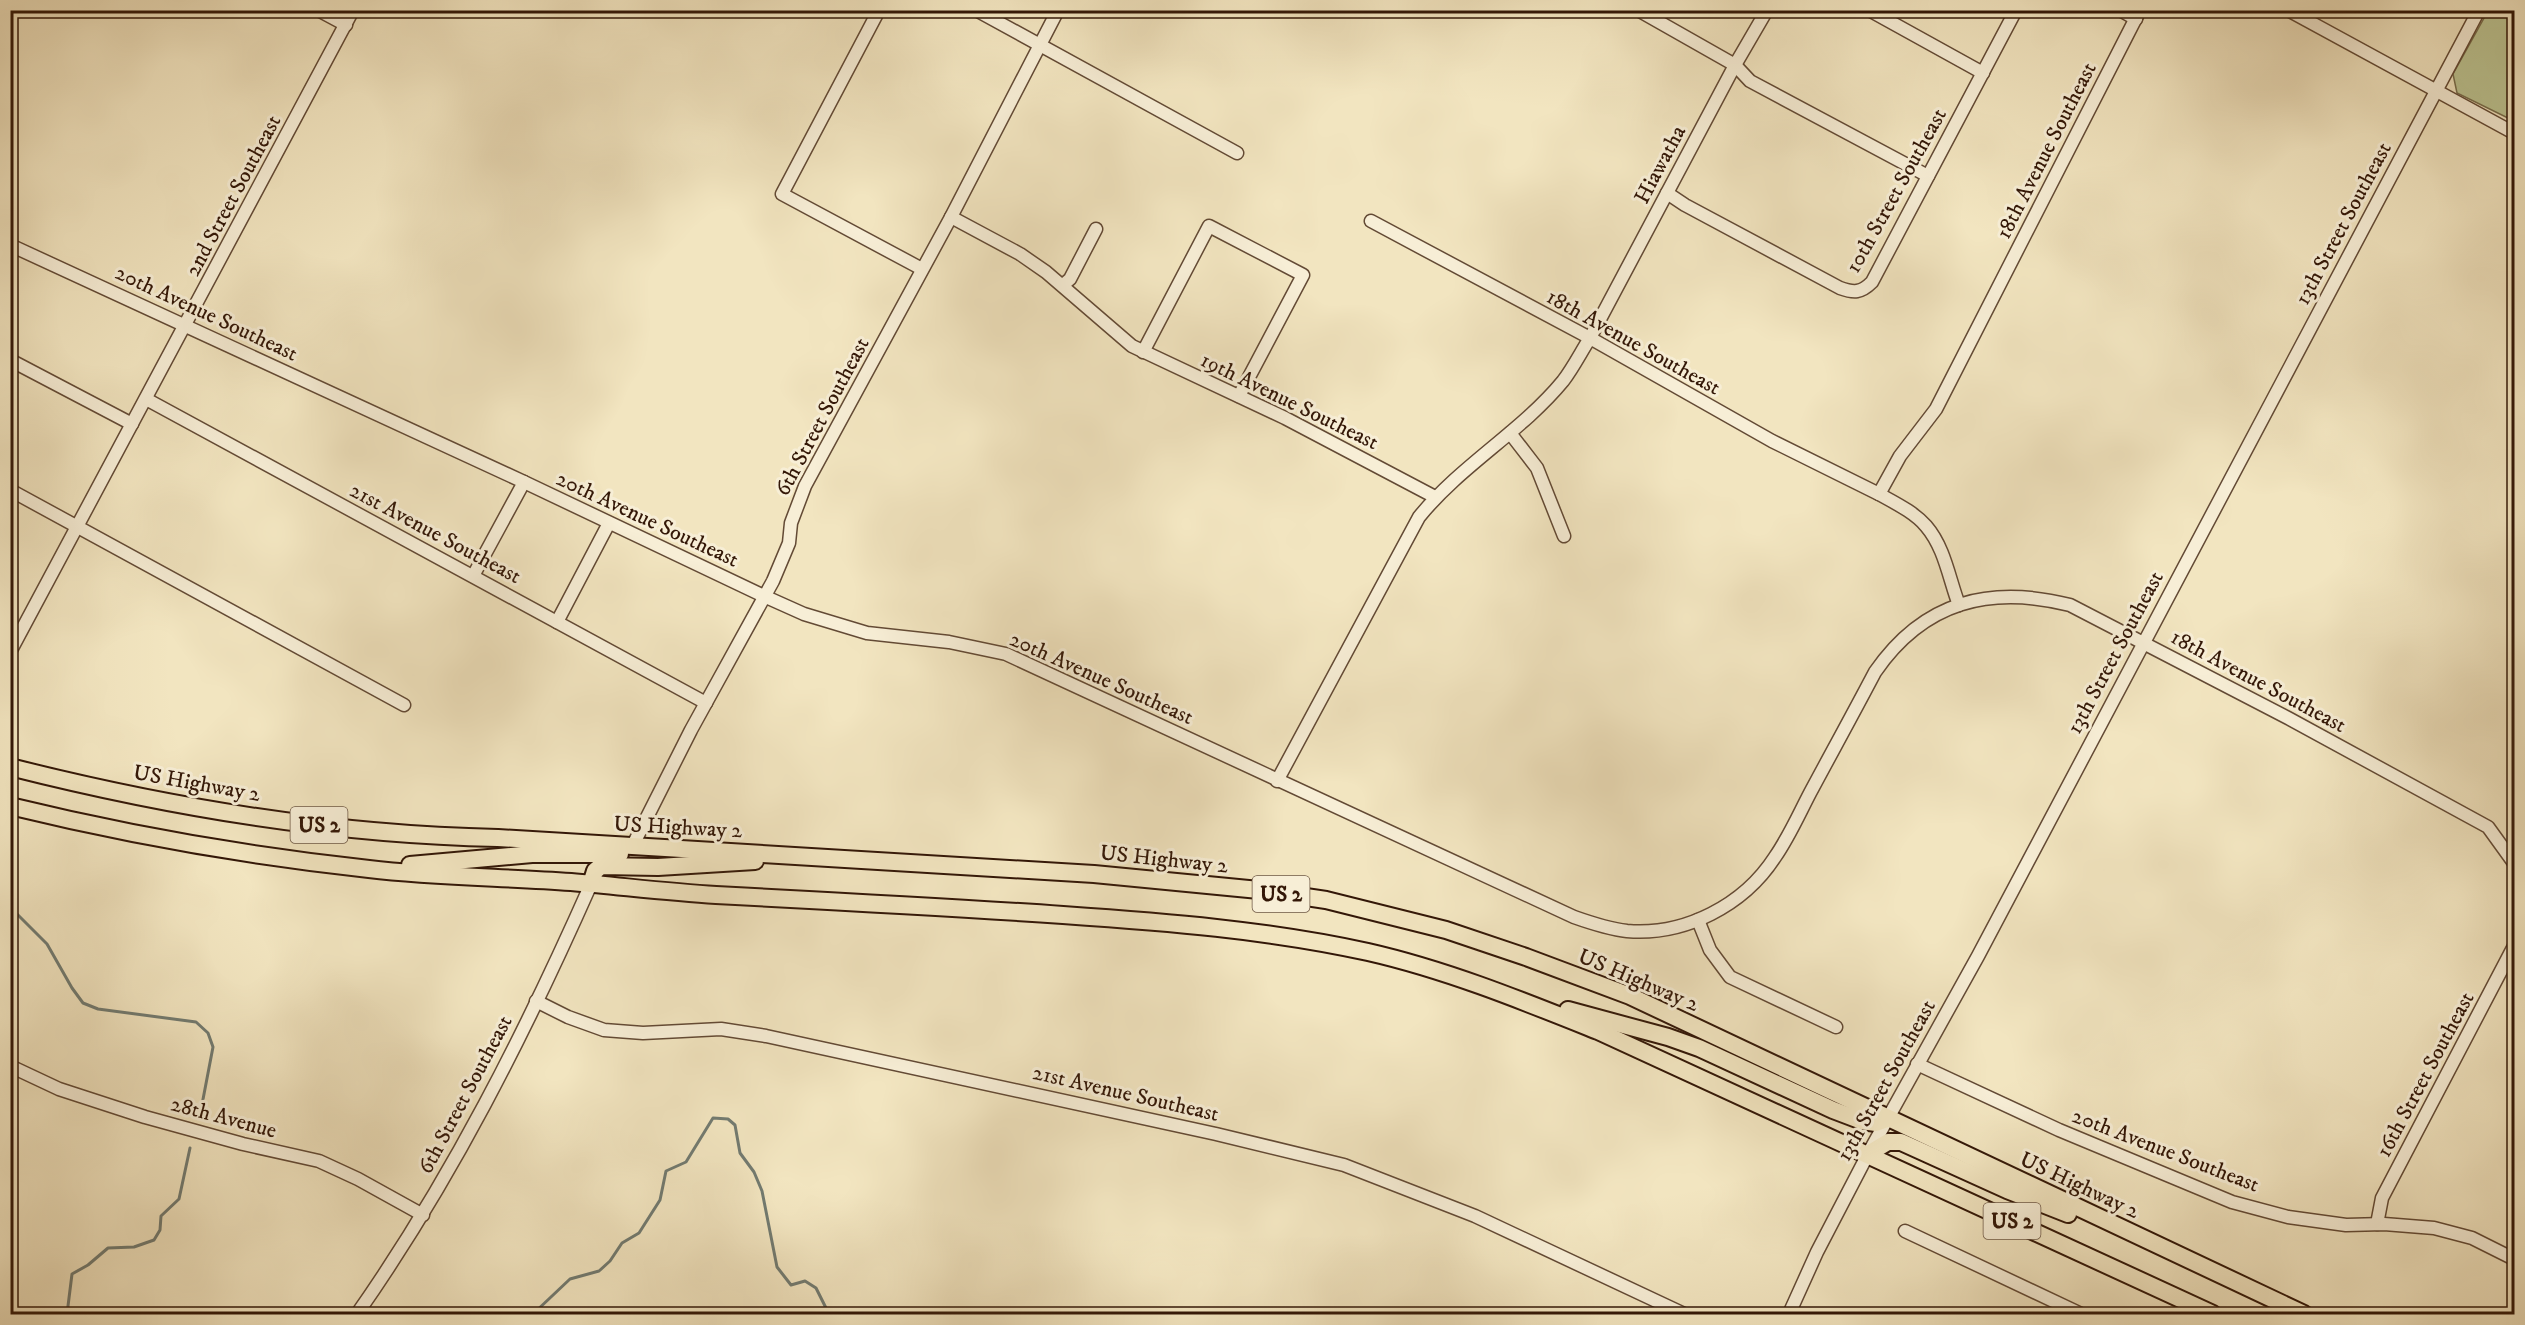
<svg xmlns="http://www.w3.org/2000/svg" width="2525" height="1325" font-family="'IM FELL DW Pica',serif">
  <rect width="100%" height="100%" fill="#f2e5c0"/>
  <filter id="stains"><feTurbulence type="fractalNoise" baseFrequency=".00333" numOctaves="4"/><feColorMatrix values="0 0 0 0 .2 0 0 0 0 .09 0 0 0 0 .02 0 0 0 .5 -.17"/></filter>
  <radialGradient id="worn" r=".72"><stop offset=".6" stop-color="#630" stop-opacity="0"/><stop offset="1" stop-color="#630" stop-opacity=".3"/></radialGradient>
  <path fill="#bcc492" stroke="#786e4c" stroke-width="1.5" d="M 2488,11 L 2514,11 L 2514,121 L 2457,93 L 2453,74 Z"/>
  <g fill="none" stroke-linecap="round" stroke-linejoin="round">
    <g stroke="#727b71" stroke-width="3">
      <path d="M 10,907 L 47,944 L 72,988 L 83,1003 L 98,1009 L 196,1022 L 208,1033 L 213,1047 L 200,1115"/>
      <path d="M 67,1314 L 72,1274 L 88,1265 L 108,1248 L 134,1247 L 154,1240 L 160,1230 L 161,1216 L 179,1199 L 190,1148"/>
      <path d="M 533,1314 L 570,1279 L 599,1271 L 610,1261 L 622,1243 L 639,1233 L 660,1200 L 666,1171 L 686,1162 L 713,1118 L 728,1119 L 735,1125 L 740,1153 L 754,1172 L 762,1191 L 777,1267 L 791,1285 L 805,1281 L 816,1288 L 829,1314"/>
    </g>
    <g stroke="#634a35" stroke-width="15">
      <g id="minor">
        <path d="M 318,10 L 346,25"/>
        <path d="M 879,10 L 782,194 L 922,269"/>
        <path d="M 976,10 L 1237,153"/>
        <path d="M 1638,10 L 1735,65 L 1750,81 L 1928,176"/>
        <path d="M 1869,10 L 1983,73"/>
        <path d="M 2120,10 L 2136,19"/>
        <path d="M 2288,10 L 2514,133"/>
        <path d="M 1667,193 L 1685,205 L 1840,288 C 1854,293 1861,293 1872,282 L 2016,10"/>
        <path d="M 951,217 L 1020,254 L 1046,272 L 1132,346 L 1285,418 L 1435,497"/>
        <path d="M 1371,221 L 1590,338 L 1772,441 L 1879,494 L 1900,456 L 1936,409 L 2140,10"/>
        <path d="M 10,245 L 524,482 L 766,597 L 804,614 L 867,633 L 949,642 L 1006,654 L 1574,917 C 1591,923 1609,929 1627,931 C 1685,936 1744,905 1775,857 C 1789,837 1799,814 1810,793 C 1832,752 1854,712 1875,672 C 1924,601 1990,585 2070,605 L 2288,718 L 2488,827 L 2514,863"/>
        <path d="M 1063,285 L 1070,279 L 1096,229"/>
        <path d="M 1143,352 L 1209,226 L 1303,275 L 1239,396"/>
        <path d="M 10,360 L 132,424"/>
        <path d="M 146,399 L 706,703"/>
        <path d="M 1510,433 L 1537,468 L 1564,536"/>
        <path d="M 10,490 L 404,705"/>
        <path d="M 1879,494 C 1895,503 1914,512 1926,526 C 1945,548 1949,579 1959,605"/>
        <path d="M 473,576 L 524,482"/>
        <path d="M 557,622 L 609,523"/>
        <path d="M 10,652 L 353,10"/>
        <path d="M 1277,781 L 1419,517 C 1461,465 1521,432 1563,381 C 1573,368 1581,352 1590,338 L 1735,65 L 1767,10"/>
        <path d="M 633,845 L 691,730 L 773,581 L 789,543 L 791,523 L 805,486 L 951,217 L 1058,10"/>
        <path d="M 1698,920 L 1710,950 L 1730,977 L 1836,1027"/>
        <path d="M 536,1001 L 568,1017 L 604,1030 L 643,1033 L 721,1029 L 766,1036 L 1216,1134 L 1344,1165 L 1475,1216 L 1684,1314"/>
        <path d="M 1917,1064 L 2059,1130 L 2232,1202 L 2288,1217 L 2346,1225 L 2384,1224 L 2434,1228 L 2472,1238 L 2514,1259"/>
        <path d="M 10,1066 L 59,1089 L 145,1117 L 243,1144 L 319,1161 L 358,1179 L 423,1215"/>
        <path d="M 2377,1224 L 2382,1198 L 2514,946"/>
        <path d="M 1905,1231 L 2081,1314"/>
        <path d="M 357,1314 C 451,1180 525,1033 591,884"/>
        <path d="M 1789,1314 L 1817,1252 L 1868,1154 L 1978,956 L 2479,10"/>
      </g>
    </g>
    <g stroke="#331707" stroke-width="20">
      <g id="highway">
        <path d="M 10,767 C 168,807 335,835 498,838 L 1094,874 L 1259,890 L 1326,900 L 1446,930 L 1526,957 L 1630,996 L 2304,1314"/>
        <path d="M 10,806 C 129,835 248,856 369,869 C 436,877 503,877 571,882 C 619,886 667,892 716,895 C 832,901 947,907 1063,915 C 1165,922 1268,930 1368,952 C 1447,970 1523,1001 1598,1031 L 2213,1314"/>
        <path d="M 410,865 L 532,854 L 620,854"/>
        <path d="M 591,884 L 595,871 L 601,866 L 658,867 L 755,861"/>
        <path d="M 1568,1010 L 1668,1037 L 1699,1048 L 1833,1110 L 1862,1121 L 1876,1123 L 1887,1119"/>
        <path d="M 1868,1154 L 1888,1142 L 1901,1142 L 2007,1190 L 2068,1214"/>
      </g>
    </g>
    <use href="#minor" stroke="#f7eed6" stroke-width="12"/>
    <use href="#highway" stroke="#f2e5c0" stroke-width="16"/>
  </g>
  <g text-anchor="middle" stroke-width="6" stroke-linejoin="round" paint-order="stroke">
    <g fill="#f7eed6" stroke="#6e5845" stroke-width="1.5">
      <rect x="290.5" y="807" width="57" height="36" rx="4.5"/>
      <rect x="1252.5" y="876" width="57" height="36" rx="4.5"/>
      <rect x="1983.5" y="1203" width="57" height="36" rx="4.5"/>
    </g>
    <g font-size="21" font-weight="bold" fill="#331707">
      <text x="319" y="832">US 2</text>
      <text x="1281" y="901">US 2</text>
      <text x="2012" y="1228">US 2</text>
    </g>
    <g font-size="22" fill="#331707" stroke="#f7eed6">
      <text transform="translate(2045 150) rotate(-63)" y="8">18th Avenue Southeast</text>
      <text transform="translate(1659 164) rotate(-62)" y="8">Hiawatha</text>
      <text transform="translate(1895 190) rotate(-61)" y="8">10th Street Southeast</text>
      <text transform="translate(232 195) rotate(-62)" y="8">2nd Street Southeast</text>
      <text transform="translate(2342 223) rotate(-62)" y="8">13th Street Southeast</text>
      <text transform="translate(207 312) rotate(25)" y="8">20th Avenue Southeast</text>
      <text transform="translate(1634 341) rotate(29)" y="8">18th Avenue Southeast</text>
      <text transform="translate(1290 400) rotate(26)" y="8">19th Avenue Southeast</text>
      <text transform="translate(821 416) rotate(-62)" y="8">6th Street Southeast</text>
      <text transform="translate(648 518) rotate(25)" y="8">20th Avenue Southeast</text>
      <text transform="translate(436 532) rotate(28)" y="8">21st Avenue Southeast</text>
      <text transform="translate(2114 652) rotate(-62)" y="8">13th Street Southeast</text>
      <text transform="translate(1102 677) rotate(24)" y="8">20th Avenue Southeast</text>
      <text transform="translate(2259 680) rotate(28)" y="8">18th Avenue Southeast</text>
      <text transform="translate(197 782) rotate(10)" y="8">US Highway 2</text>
      <text transform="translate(678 826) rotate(3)" y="8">US Highway 2</text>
      <text transform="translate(1164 858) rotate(6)" y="8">US Highway 2</text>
      <text transform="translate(1639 979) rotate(23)" y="8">US Highway 2</text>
      <text transform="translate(2424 1074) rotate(-62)" y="8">16th Street Southeast</text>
      <text transform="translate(1885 1080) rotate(-61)" y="8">13th Street Southeast</text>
      <text transform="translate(1126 1092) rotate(13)" y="8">21st Avenue Southeast</text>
      <text transform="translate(464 1094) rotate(-62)" y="8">6th Street Southeast</text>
      <text transform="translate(224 1116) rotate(15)" y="8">28th Avenue</text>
      <text transform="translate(2166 1149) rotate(21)" y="8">20th Avenue Southeast</text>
      <text transform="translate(2080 1184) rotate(25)" y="8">US Highway 2</text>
    </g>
  </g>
  <rect width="2525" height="1325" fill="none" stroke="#f2e5c0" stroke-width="36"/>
  <rect x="12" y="12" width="2501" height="1301" fill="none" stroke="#331707" stroke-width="3"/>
  <rect x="18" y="18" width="2489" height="1289" fill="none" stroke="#331707" stroke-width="1.5"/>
  <rect width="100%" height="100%" filter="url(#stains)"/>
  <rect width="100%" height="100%" fill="url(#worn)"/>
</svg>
